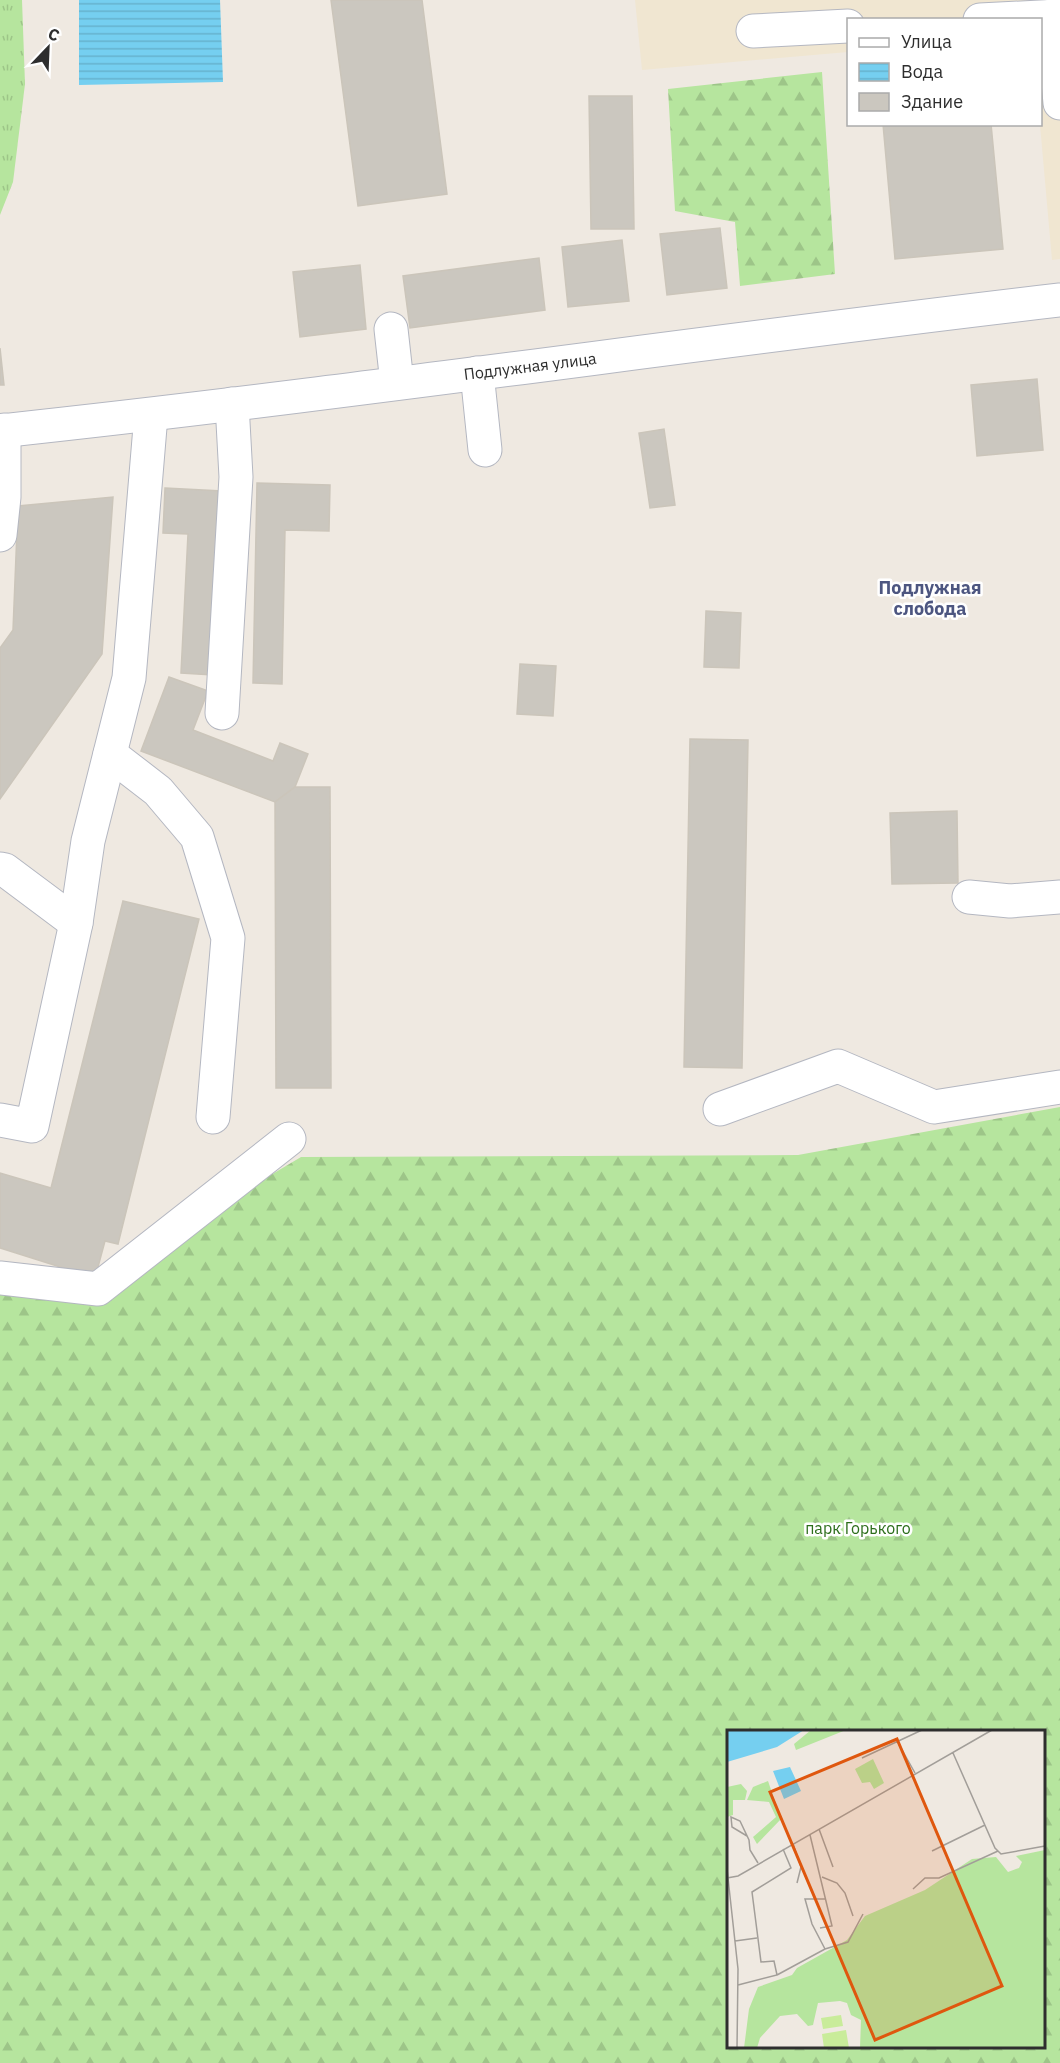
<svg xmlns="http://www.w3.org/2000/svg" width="1060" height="2063" font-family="'IBM Plex Sans',sans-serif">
  <defs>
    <pattern id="grass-tufts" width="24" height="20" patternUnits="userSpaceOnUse" patternTransform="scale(1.5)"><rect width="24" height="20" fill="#b6e59e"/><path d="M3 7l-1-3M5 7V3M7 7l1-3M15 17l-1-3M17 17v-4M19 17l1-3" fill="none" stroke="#9dc588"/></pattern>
    <pattern id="forest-firs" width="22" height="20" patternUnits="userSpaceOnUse" patternTransform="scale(1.5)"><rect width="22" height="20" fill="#b6e59e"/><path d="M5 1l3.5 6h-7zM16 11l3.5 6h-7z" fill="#9dc588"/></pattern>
    <pattern id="water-rules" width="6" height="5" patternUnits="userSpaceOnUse" patternTransform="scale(1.5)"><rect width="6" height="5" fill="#75cff0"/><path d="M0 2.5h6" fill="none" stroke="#66b2ce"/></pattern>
  </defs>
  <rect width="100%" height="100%" fill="#efe9e1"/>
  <path fill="#f0e6d1" d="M 635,0 L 1060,0 L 1060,259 L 1052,260 L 1040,125 L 1040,20 L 848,20 L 848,52 L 642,70 Z"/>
  <path fill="url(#grass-tufts)" d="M 0,0 L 22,0 L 25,84 L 13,182 L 0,215 Z"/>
  <g fill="url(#forest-firs)" fill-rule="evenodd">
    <path d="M 822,72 L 835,274 L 740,286 L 735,222 L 675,211 L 668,89 Z"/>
    <path d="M 1060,1107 L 1060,2063 L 0,2063 L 0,1281 L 101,1276 L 301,1157 L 798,1155 ZM 728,1732 L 1044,1732 L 1044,2046 L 728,2046 Z"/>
  </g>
  <path fill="url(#water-rules)" d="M 79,0 L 220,0 L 223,82 L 79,85 Z"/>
  <g fill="#cbc7bf" stroke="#cbc5ba" stroke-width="1.5">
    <path d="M 331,0 L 422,0 L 447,194 L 358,206 Z"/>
    <path d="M 589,96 L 632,96 L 634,229 L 591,229 Z"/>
    <path d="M 883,124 L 991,124 L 1003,249 L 895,259 Z"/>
    <path d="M 720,228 L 727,288 L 667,295 L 660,234 Z"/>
    <path d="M 622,240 L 629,301 L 568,307 L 562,247 Z"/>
    <path d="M 539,258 L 545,310 L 410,328 L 403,276 Z"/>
    <path d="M 360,265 L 366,329 L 300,337 L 293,272 Z"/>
    <path d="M 0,348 L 4,385 L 0,385 Z"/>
    <path d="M 1037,379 L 1043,450 L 977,456 L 971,385 Z"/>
    <path d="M 664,429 L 675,505 L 650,508 L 639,433 Z"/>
    <path d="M 257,483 L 330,485 L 329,531 L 285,530 L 282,684 L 253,683 Z"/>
    <path d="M 165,488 L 222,491 L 213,675 L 181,673 L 188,534 L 163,533 Z"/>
    <path d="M 113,497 L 102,654 L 0,799 L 0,648 L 13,630 L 18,506 Z"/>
    <path d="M 706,611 L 741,613 L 739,668 L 704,667 Z"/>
    <path d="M 520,664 L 556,666 L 553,716 L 517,714 Z"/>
    <path d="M 169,677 L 208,691 L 193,730 L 273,761 L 280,743 L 308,754 L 295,787 L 275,802 L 141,751 Z"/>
    <path d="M 690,739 L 748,740 L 742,1068 L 684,1067 Z"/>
    <path d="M 295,787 L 330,787 L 331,1088 L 276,1088 L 275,802 Z"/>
    <path d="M 957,811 L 958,883 L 892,884 L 890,813 Z"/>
    <path d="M 123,901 L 199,919 L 118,1244 L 105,1241 L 95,1278 L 0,1248 L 0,1173 L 51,1188 Z"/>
  </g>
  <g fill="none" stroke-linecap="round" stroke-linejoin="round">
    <g stroke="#b4b7c1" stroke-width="35">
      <g id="minor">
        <path d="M 1052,16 L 1060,103"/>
        <path d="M 980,20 L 1060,16"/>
        <path d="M 753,31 L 848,26"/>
        <path d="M 391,329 L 397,383"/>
        <path d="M 477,373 L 485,450"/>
        <path d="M 0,431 C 354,393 706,341 1060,300"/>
        <path d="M 0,535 L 4,497 L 4,430"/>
        <path d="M 222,713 L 236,477 L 232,404"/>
        <path d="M 110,754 L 158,791 L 197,837 L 228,938 L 213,1117"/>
        <path d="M 0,869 L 5,870 L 76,923"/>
        <path d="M 969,897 L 1010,901 L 1060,897"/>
        <path d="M 720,1109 L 838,1066 L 934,1107 L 1060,1087"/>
        <path d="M 0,1120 L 32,1126 L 76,923 L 88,841 L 129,678 L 151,415"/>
        <path d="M 0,1278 L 98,1289 L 289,1139"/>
      </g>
    </g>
    <use href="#minor" stroke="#fff" stroke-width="33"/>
  </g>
  <g text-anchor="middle" stroke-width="5" stroke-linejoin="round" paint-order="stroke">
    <g font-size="16" fill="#2e2e2e" stroke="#fff">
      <text transform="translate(530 366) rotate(-7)" y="6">Подлужная улица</text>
    </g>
    <g font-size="16" fill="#2c6e1b" stroke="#fff">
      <text x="858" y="1534">парк Горького</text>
    </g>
    <g font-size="18" font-weight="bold" fill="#4d5680" stroke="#fff">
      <text x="930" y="594">Подлужная<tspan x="930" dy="21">слобода</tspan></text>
    </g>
  </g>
  <g transform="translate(727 1730)">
    <rect width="318" height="318" fill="#efe9e1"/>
    <path d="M 84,0 L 119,0 L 69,20 L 67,14 ZM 41,51 L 54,89 L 30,114 L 26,107 L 49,87 L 42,72 L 20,70 L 26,57 ZM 14,54 L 20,61 L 18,70 L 6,70 L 6,85 L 0,87 L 0,57 Z" fill="#b6e59e"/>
    <path d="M 146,29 L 157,53 L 147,59 L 143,52 L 135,53 L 128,39 ZM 318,120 L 318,318 L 133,318 L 134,290 L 124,285 L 120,273 L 113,271 L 91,273 L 86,295 L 81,296 L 70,284 L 53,286 L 33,308 L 30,318 L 17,318 L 22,279 L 31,257 L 65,245 L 70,238 L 120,210 L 138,186 L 198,160 L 245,129 L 269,127 L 281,142 L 292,138 L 295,132 L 289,126 Z" fill="#b6e59e"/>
    <path d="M 114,285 L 116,296 L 96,299 L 94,288 ZM 119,300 L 122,318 L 97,318 L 95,304 Z" fill="#c9ec9a"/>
    <path d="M 0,0 L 77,0 L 50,17 L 0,32 ZM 63,37 L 74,61 L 57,69 L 46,41 Z" fill="#75cff0"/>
    <path fill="none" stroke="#a29e99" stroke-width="1.5" d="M 170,11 L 188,43M 226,23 L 268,118 L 274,124 L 318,116M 135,28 L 195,0M 92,99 L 106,137M 83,105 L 105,196 L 93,198M 20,106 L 5,97 L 4,87 L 13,91 L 22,110 L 23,120 L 31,133M 66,114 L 74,137 L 70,153M 205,121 L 258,95M 0,139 L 11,239 L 10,318M 95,147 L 110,153 L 118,163 L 126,186M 0,148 L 11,146 L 265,0M 186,159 L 198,148 L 212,148 L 271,121M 8,211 L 30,208M 98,219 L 85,194 L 78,169 L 99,169M 50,245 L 98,219 L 121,212 L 136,184M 11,255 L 50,245 L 47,231 L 34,232 L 25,162 L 64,138 L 56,119"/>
    <path fill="#df570e" fill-opacity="0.15" stroke="#df570e" stroke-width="3" d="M 170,9 L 275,256 L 148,310 L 43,62 Z"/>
    <rect width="318" height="318" fill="none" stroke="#2e2e2e" stroke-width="3"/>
  </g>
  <rect x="847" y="18" width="195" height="108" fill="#ffffff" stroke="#ababab" stroke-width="1.5"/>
  <rect x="859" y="38" width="30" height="9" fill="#ffffff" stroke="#ababab" stroke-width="1.5"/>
  <text x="901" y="48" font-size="18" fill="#2e2e2e">Улица</text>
  <rect x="859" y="63" width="30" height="18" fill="url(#water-rules)" stroke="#ababab" stroke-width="1.5"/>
  <text x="901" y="78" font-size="18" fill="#2e2e2e">Вода</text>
  <rect x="859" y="93" width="30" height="18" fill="#cbc7bf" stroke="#ababab" stroke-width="1.5"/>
  <text x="901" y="108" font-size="18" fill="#2e2e2e">Здание</text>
  <g transform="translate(48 48) rotate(23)" stroke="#ffffff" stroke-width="4.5" paint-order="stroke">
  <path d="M0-4.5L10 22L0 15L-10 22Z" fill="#2e2e2e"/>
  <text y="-9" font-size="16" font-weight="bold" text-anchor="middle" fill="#2e2e2e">С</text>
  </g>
</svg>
